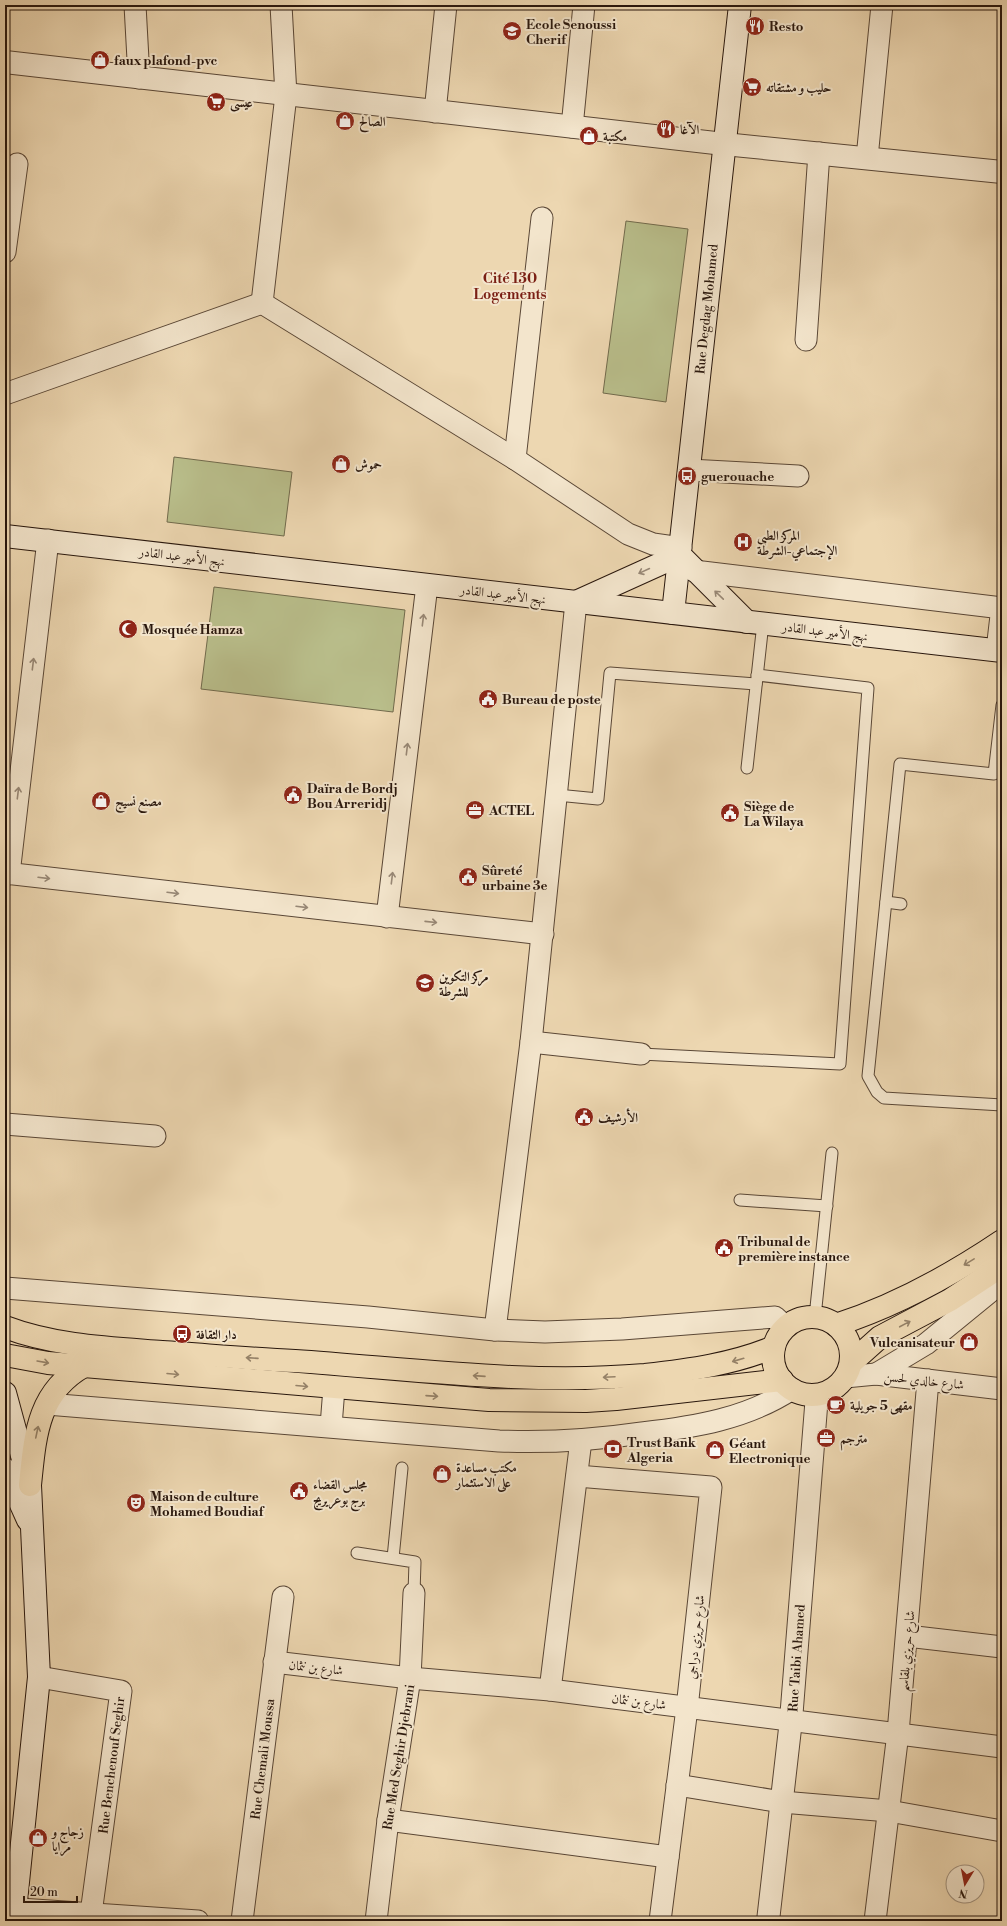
<svg xmlns="http://www.w3.org/2000/svg" width="1007" height="1926" font-family="'Libre Bodoni',Amiri,serif">
  <rect width="100%" height="100%" fill="#edd7b1"/>
  <filter id="stains"><feTurbulence type="fractalNoise" baseFrequency=".005" numOctaves="4"/><feColorMatrix values="0 0 0 0 .2 0 0 0 0 .09 0 0 0 0 .02 0 0 0 .5 -.17"/></filter>
  <radialGradient id="worn" r=".72"><stop offset=".6" stop-color="#630" stop-opacity="0"/><stop offset="1" stop-color="#630" stop-opacity=".3"/></radialGradient>
  <g fill="#b9be8b" stroke="#716a4c">
    <path d="M 626,221 L 688,229 L 666,402 L 603,393 Z"/>
    <path d="M 174,457 L 292,472 L 284,536 L 167,522 Z"/>
    <path d="M 214,587 L 405,610 L 393,712 L 201,689 Z"/>
  </g>
  <g fill="none" stroke-linecap="round" stroke-linejoin="round">
    <g stroke="#5a4736" stroke-width="13">
      <g id="service">
        <path d="M 1002,705 L 994,774 L 900,764 L 868,1076 L 877,1092 L 884,1098 L 1002,1105"/>
        <path d="M 747,768 L 763,623"/>
        <path d="M 557,795 L 598,799 L 610,673 L 756,684"/>
        <path d="M 886,902 L 901,904"/>
        <path d="M 641,1054 L 840,1064 L 868,688 L 757,675"/>
        <path d="M 740,1200 L 827,1206"/>
        <path d="M 815,1317 L 832,1153"/>
        <path d="M 357,1553 L 415,1562 L 414,1593"/>
        <path d="M 393,1558 L 402,1468"/>
      </g>
    </g>
    <g stroke="#5a4736" stroke-width="23">
      <g id="minor">
        <path d="M 135,5 L 139,78"/>
        <path d="M 435,112 L 446,5"/>
        <path d="M 572,127 L 584,5"/>
        <path d="M 867,158 L 882,5"/>
        <path d="M 5,252 L 17,164"/>
        <path d="M 262,303 L 515,459 L 628,534 L 653,544 L 681,548"/>
        <path d="M 262,303 L 286,95 L 281,5"/>
        <path d="M 806,340 L 819,153"/>
        <path d="M 5,394 L 262,303"/>
        <path d="M 515,459 L 542,218"/>
        <path d="M 689,470 L 798,476"/>
        <path d="M 694,571 L 1002,608"/>
        <path d="M 997,650 L 1002,607"/>
        <path d="M 5,873 L 543,934"/>
        <path d="M 9,874 L 48,540"/>
        <path d="M 387,917 L 427,585"/>
        <path d="M 531,1042 L 641,1054"/>
        <path d="M 5,1124 L 155,1136"/>
        <path d="M 5,1288 L 368,1317 L 495,1330 L 545,1332 L 622,1329 L 775,1317 L 786,1327"/>
        <path d="M 495,1330 L 531,1042 L 576,602"/>
        <path d="M 876,1374 L 926,1344 L 1002,1282"/>
        <path d="M 845,1377 L 876,1374 L 1002,1389"/>
        <path d="M 47,1404 L 499,1441 C 547,1443 594,1440 642,1433 C 695,1427 746,1419 792,1389"/>
        <path d="M 331,1426 L 334,1388"/>
        <path d="M 577,1476 L 711,1487 L 687,1708 L 660,1921"/>
        <path d="M 907,1636 L 1002,1647"/>
        <path d="M 274,1662 L 410,1678 L 550,1690 L 1002,1747"/>
        <path d="M 39,1677 L 121,1691 L 90,1921"/>
        <path d="M 550,1690 L 581,1440"/>
        <path d="M 677,1785 L 782,1802 L 889,1811 L 1002,1831"/>
        <path d="M 388,1820 L 668,1857"/>
        <path d="M 5,1908 L 198,1921"/>
        <path d="M 242,1921 L 283,1597"/>
        <path d="M 376,1921 L 388,1820 L 410,1678 L 414,1593"/>
        <path d="M 875,1921 L 898,1733 L 928,1380"/>
      </g>
    </g>
    <g stroke="#5a4736" stroke-width="24">
      <g id="tertiary">
        <path d="M 5,62 L 724,144 L 1002,172"/>
        <path d="M 768,1921 L 791,1720 L 817,1395"/>
      </g>
    </g>
    <g stroke="#29170d" stroke-width="24">
      <g id="secondary">
        <path d="M 5,536 L 1002,651"/>
        <path d="M 576,602 L 680,555 L 747,622"/>
        <path d="M 673,613 L 740,5"/>
        <path d="M 5,1393 L 30,1485 L 39,1677 L 14,1921"/>
        <path d="M 5,1469 L 28,1520"/>
      </g>
    </g>
    <g stroke="#29170d" stroke-width="24">
      <g id="primary">
        <circle cx="812" cy="1356" r="39"/>
        <path d="M 836,1325 C 895,1306 950,1276 1002,1241"/>
        <path d="M 5,1327 C 55,1346 110,1348 162,1352 C 207,1355 251,1359 295,1361 C 412,1369 528,1385 645,1375 C 690,1370 733,1364 774,1347"/>
        <path d="M 5,1355 L 48,1363 L 489,1400 L 586,1401 L 616,1399 L 782,1380"/>
        <path d="M 851,1363 L 880,1337 L 950,1300 L 1002,1266"/>
        <path d="M 30,1485 C 35,1437 37,1392 84,1366"/>
      </g>
    </g>
    <use href="#service" stroke="#f3e5cc" stroke-width="11"/>
    <use href="#minor" stroke="#f3e5cc" stroke-width="21"/>
    <use href="#tertiary" stroke="#f3e5cc" stroke-width="22"/>
    <use href="#secondary" stroke="#f3e5cc" stroke-width="22"/>
    <use href="#primary" stroke="#edd7b1" stroke-width="22"/>
  </g>
  <defs><path id="oneway-shaft" d="M-6 0H5M1.5-3L5.5 0L1.5 3" fill="none" stroke-width="1.6" stroke-linecap="round" stroke-linejoin="round"/></defs>
  <g stroke="#988876">
    <use href="#oneway-shaft" transform="translate(644 571) rotate(155)"/>
    <use href="#oneway-shaft" transform="translate(719 595) rotate(-136)"/>
    <use href="#oneway-shaft" transform="translate(423 620) rotate(-83)"/>
    <use href="#oneway-shaft" transform="translate(33 664) rotate(-83)"/>
    <use href="#oneway-shaft" transform="translate(407 749) rotate(-83)"/>
    <use href="#oneway-shaft" transform="translate(18 793) rotate(-83)"/>
    <use href="#oneway-shaft" transform="translate(44 878) rotate(7)"/>
    <use href="#oneway-shaft" transform="translate(392 878) rotate(-83)"/>
    <use href="#oneway-shaft" transform="translate(173 893) rotate(7)"/>
    <use href="#oneway-shaft" transform="translate(302 907) rotate(7)"/>
    <use href="#oneway-shaft" transform="translate(431 922) rotate(6)"/>
  </g>
  <g stroke="#958167">
    <use href="#oneway-shaft" transform="translate(969 1262) rotate(149)"/>
    <use href="#oneway-shaft" transform="translate(905 1324) rotate(-28)"/>
    <use href="#oneway-shaft" transform="translate(252 1358) rotate(-176)"/>
    <use href="#oneway-shaft" transform="translate(738 1360) rotate(164)"/>
    <use href="#oneway-shaft" transform="translate(43 1362) rotate(10)"/>
    <use href="#oneway-shaft" transform="translate(173 1374) rotate(5)"/>
    <use href="#oneway-shaft" transform="translate(479 1376) rotate(-176)"/>
    <use href="#oneway-shaft" transform="translate(609 1377) rotate(177)"/>
    <use href="#oneway-shaft" transform="translate(302 1386) rotate(5)"/>
    <use href="#oneway-shaft" transform="translate(432 1396) rotate(4)"/>
    <use href="#oneway-shaft" transform="translate(37 1432) rotate(-78)"/>
  </g>
  <defs>
    <g id="restaurant-disc" transform="scale(1)"><circle r="9.5" fill="#8f2418" stroke="#f3e5cc"/><path d="M-5-6h1v4h1v-4h1v4h1v-4h1v5L-1.5 .5V6h-2V.5L-5-1ZM5-6V6H3V1.5H1.5Q1.5-4 5-6Z" fill="#fff"/></g>
    <g id="school-disc" transform="scale(1)"><circle r="9.5" fill="#8f2418" stroke="#f3e5cc"/><path d="M0-5L7-2L0 1L-7-2ZM-4 1L0 2.5L4 1V4Q0 6-4 4Z" fill="#fff"/></g>
    <g id="shop-disc" transform="scale(1)"><circle r="9.5" fill="#8f2418" stroke="#f3e5cc"/><path d="M-5-2.5h2.3a2.7 3.5 0 0 1 5.4 0H5L5.5 6h-11ZM-1.5-2.5h3a1.5 2.3 0 0 0-3 0Z" fill="#fff"/></g>
    <g id="supermarket-disc" transform="scale(1)"><circle r="9.5" fill="#8f2418" stroke="#f3e5cc"/><path d="M-6-5.5h2.5l.6 2H6L4.5 2H-2.5L-4.4-4H-6ZM-1.5 3.2a1.3 1.3 0 1 0 .1 0ZM3 3.2a1.3 1.3 0 1 0 .1 0Z" fill="#fff"/></g>
    <g id="bus-disc" transform="scale(1)"><circle r="9.5" fill="#8f2418" stroke="#f3e5cc"/><path d="M-5-6H5V4H4V6H2V4H-2V6H-4V4H-5ZM-3.5-4V0h7V-4ZM-3.5 1.2v1.5H-2V1.2ZM2 1.2v1.5H3.5V1.2Z" fill="#fff"/></g>
    <g id="hospital-disc" transform="scale(1)"><circle r="9.5" fill="#8f2418" stroke="#f3e5cc"/><path d="M-5-5h3v3.5h4V-5h3V5h-3V1.5h-4V5h-3Z" fill="#fff"/></g>
    <g id="mosque-disc" transform="scale(1)"><circle r="9.5" fill="#8f2418" stroke="#f3e5cc"/><path d="M3.5-4.9A6 6 0 1 0 3.5 4.9A5 5 0 1 1 3.5-4.9Z" fill="#fff"/></g>
    <g id="civic-disc" transform="scale(1)"><circle r="9.5" fill="#8f2418" stroke="#f3e5cc"/><path d="M-.6-6.5H3V-4.5H.6V-3L4-1V1h2V6H-6V1h2V-1L-.6-3ZM-1.2 2.5V6h2.4V2.5Z" fill="#fff"/></g>
    <g id="office-disc" transform="scale(1)"><circle r="9.5" fill="#8f2418" stroke="#f3e5cc"/><path d="M-6-3h4V-5.5h4V-3h4V5H-6ZM-1-4.5V-3h2v-1.5ZM-6 0V1H6V0Z" fill="#fff"/></g>
    <g id="university-disc" transform="scale(1)"><circle r="9.5" fill="#8f2418" stroke="#f3e5cc"/><path d="M0-5L7-2L0 1L-7-2ZM-4 1L0 2.5L4 1V4Q0 6-4 4Z" fill="#fff"/></g>
    <g id="cafe-disc" transform="scale(1)"><circle r="9.5" fill="#8f2418" stroke="#f3e5cc"/><path d="M-5.5-4.5H6V0H3Q3 3.5 0 3.5H-2.5Q-5.5 3.5-5.5 0ZM3-3.2v2h1.7v-2ZM-6 4.5H4V6H-6Z" fill="#fff"/></g>
    <g id="bank-disc" transform="scale(1)"><circle r="9.5" fill="#8f2418" stroke="#f3e5cc"/><path d="M-6-4H6V4H-6ZM0-2.3a2.3 2.3 0 1 0 0 4.6a2.3 2.3 0 1 0 0-4.6Z" fill="#fff"/></g>
    <g id="theatre-disc" transform="scale(1)"><circle r="9.5" fill="#8f2418" stroke="#f3e5cc"/><path d="M-5-5.5Q0-4 5-5.5V0Q5 5 0 6Q-5 5-5 0ZM-3.3-2.5H-1v1.5H-3.3ZM1-2.5H3.3v1.5H1ZM-2.8 1Q0 5.5 2.8 1Z" fill="#fff"/></g>
  </defs>
  <g fill-rule="evenodd">
    <use href="#restaurant-disc" x="755" y="26"/>
    <use href="#school-disc" x="512" y="31"/>
    <use href="#shop-disc" x="100" y="60"/>
    <use href="#supermarket-disc" x="752" y="87"/>
    <use href="#supermarket-disc" x="216" y="102"/>
    <use href="#shop-disc" x="345" y="121"/>
    <use href="#restaurant-disc" x="666" y="129"/>
    <use href="#shop-disc" x="589" y="136"/>
    <use href="#shop-disc" x="341" y="464"/>
    <use href="#bus-disc" x="687" y="476"/>
    <use href="#hospital-disc" x="743" y="542"/>
    <use href="#mosque-disc" x="128" y="629"/>
    <use href="#civic-disc" x="488" y="699"/>
    <use href="#civic-disc" x="293" y="795"/>
    <use href="#shop-disc" x="101" y="801"/>
    <use href="#office-disc" x="475" y="810"/>
    <use href="#civic-disc" x="730" y="813"/>
    <use href="#civic-disc" x="468" y="877"/>
    <use href="#university-disc" x="425" y="983"/>
    <use href="#civic-disc" x="584" y="1117"/>
    <use href="#civic-disc" x="724" y="1248"/>
    <use href="#bus-disc" x="182" y="1334"/>
    <use href="#shop-disc" x="969" y="1342"/>
    <use href="#cafe-disc" x="836" y="1405"/>
    <use href="#office-disc" x="826" y="1438"/>
    <use href="#bank-disc" x="613" y="1449"/>
    <use href="#shop-disc" x="715" y="1450"/>
    <use href="#shop-disc" x="442" y="1474"/>
    <use href="#civic-disc" x="299" y="1491"/>
    <use href="#theatre-disc" x="136" y="1503"/>
    <use href="#shop-disc" x="38" y="1838"/>
  </g>
  <g text-anchor="middle" stroke-width="4" stroke-linejoin="round" paint-order="stroke">
    <g font-size="13" font-weight="bold" fill="#29170d" stroke="#f3e5cc" text-anchor="start">
      <text x="526" y="29">Ecole Senoussi<tspan x="526" dy="15">Cherif</tspan></text>
      <text x="769" y="31">Resto</text>
      <text x="114" y="65">faux plafond-pvc</text>
      <text x="766" y="92">حليب و مشتقاته</text>
      <text x="230" y="107">عيسى</text>
      <text x="359" y="126">الصالح</text>
      <text x="680" y="134">الآغا</text>
      <text x="603" y="141">مكتبة</text>
      <text x="355" y="469">حموش</text>
      <text x="701" y="481">guerouache</text>
      <text x="757" y="540">المركز الطبي<tspan x="757" dy="15">الإجتماعي-الشرطة</tspan></text>
      <text x="142" y="634">Mosquée Hamza</text>
      <text x="502" y="704">Bureau de poste</text>
      <text x="307" y="793">Daïra de Bordj<tspan x="307" dy="15">Bou Arreridj</tspan></text>
      <text x="115" y="806">مصنع نسيج</text>
      <text x="744" y="811">Siège de<tspan x="744" dy="15">La Wilaya</tspan></text>
      <text x="489" y="815">ACTEL</text>
      <text x="482" y="875">Sûreté<tspan x="482" dy="15">urbaine 3e</tspan></text>
      <text x="439" y="981">مركز التكوين<tspan x="439" dy="15">للشرطة</tspan></text>
      <text x="598" y="1122">الأرشيف</text>
      <text x="738" y="1246">Tribunal de<tspan x="738" dy="15">première instance</tspan></text>
      <text x="196" y="1339">دار الثقافة</text>
      <text x="955" y="1347" text-anchor="end">Vulcanisateur</text>
      <text x="850" y="1410">مقهى 5 جويلية</text>
      <text x="840" y="1443">مترجم</text>
      <text x="627" y="1447">Trust Bank<tspan x="627" dy="15">Algeria</tspan></text>
      <text x="729" y="1448">Géant<tspan x="729" dy="15">Electronique</tspan></text>
      <text x="456" y="1472">مكتب مساعدة<tspan x="456" dy="15">على الاستثمار</tspan></text>
      <text x="313" y="1489">مجلس القضاء<tspan x="313" dy="15">برج بوعريريج</tspan></text>
      <text x="150" y="1501">Maison de culture<tspan x="150" dy="15">Mohamed Boudiaf</tspan></text>
      <text x="52" y="1836">زجاج و<tspan x="52" dy="15">مرايا</tspan></text>
    </g>
    <g font-size="13" fill="#29170d" stroke="#f3e5cc">
      <text transform="translate(706 309) rotate(-84)" y="5">Rue Degdag Mohamed</text>
      <text transform="translate(182 556) rotate(7)" y="5">نهج الأمير عبد القادر</text>
      <text transform="translate(503 594) rotate(7)" y="5">نهج الأمير عبد القادر</text>
      <text transform="translate(825 631) rotate(7)" y="5">نهج الأمير عبد القادر</text>
      <text transform="translate(924 1380) rotate(6)" y="5">شارع خالدي لحسن</text>
      <text transform="translate(695 1637) rotate(-84)" y="5">شارع حريزي دراجي</text>
      <text transform="translate(906 1651) rotate(-85)" y="5">شارع حريزي بلقاسم</text>
      <text transform="translate(796 1658) rotate(-86)" y="5">Rue Taibi Ahamed</text>
      <text transform="translate(316 1667) rotate(6)" y="5">شارع بن نثمان</text>
      <text transform="translate(639 1701) rotate(7)" y="5">شارع بن نثمان</text>
      <text transform="translate(398 1757) rotate(-81)" y="5">Rue Med Seghir Djebrani</text>
      <text transform="translate(262 1759) rotate(-83)" y="5">Rue Chemali Moussa</text>
      <text transform="translate(111 1765) rotate(-83)" y="5">Rue Benchenouf Seghir</text>
    </g>
    <g font-size="14" font-weight="bold" fill="#7a1f14" stroke="#f3e5cc">
      <text x="510" y="283">Cité 130<tspan x="510" dy="16">Logements</tspan></text>
    </g>
  </g>
  <rect width="1007" height="1926" fill="none" stroke="#edd7b1" stroke-width="20"/>
  <rect x="6" y="6" width="995" height="1914" fill="none" stroke="#29170d" stroke-width="2"/>
  <rect x="10" y="10" width="987" height="1906" fill="none" stroke="#29170d"/>
  <g transform="translate(965 1884) rotate(190)"><circle r="19" fill="#f3e5cc" stroke="#a29380"/>
  <path d="M0-3L7 15L0 10L-7 15Z" fill="#8f2418"/>
  <text y="-6" font-size="11" font-weight="bold" text-anchor="middle" fill="#29170d">N</text>
  </g>
  <path d="M24 1896v6h53v-6" fill="none" stroke="#29170d" stroke-width="2"/>
  <text x="30" y="1896" font-size="12" fill="#29170d" stroke="#f3e5cc" stroke-width="3" paint-order="stroke">20 m</text>
  <rect width="100%" height="100%" filter="url(#stains)"/>
  <rect width="100%" height="100%" fill="url(#worn)"/>
</svg>
